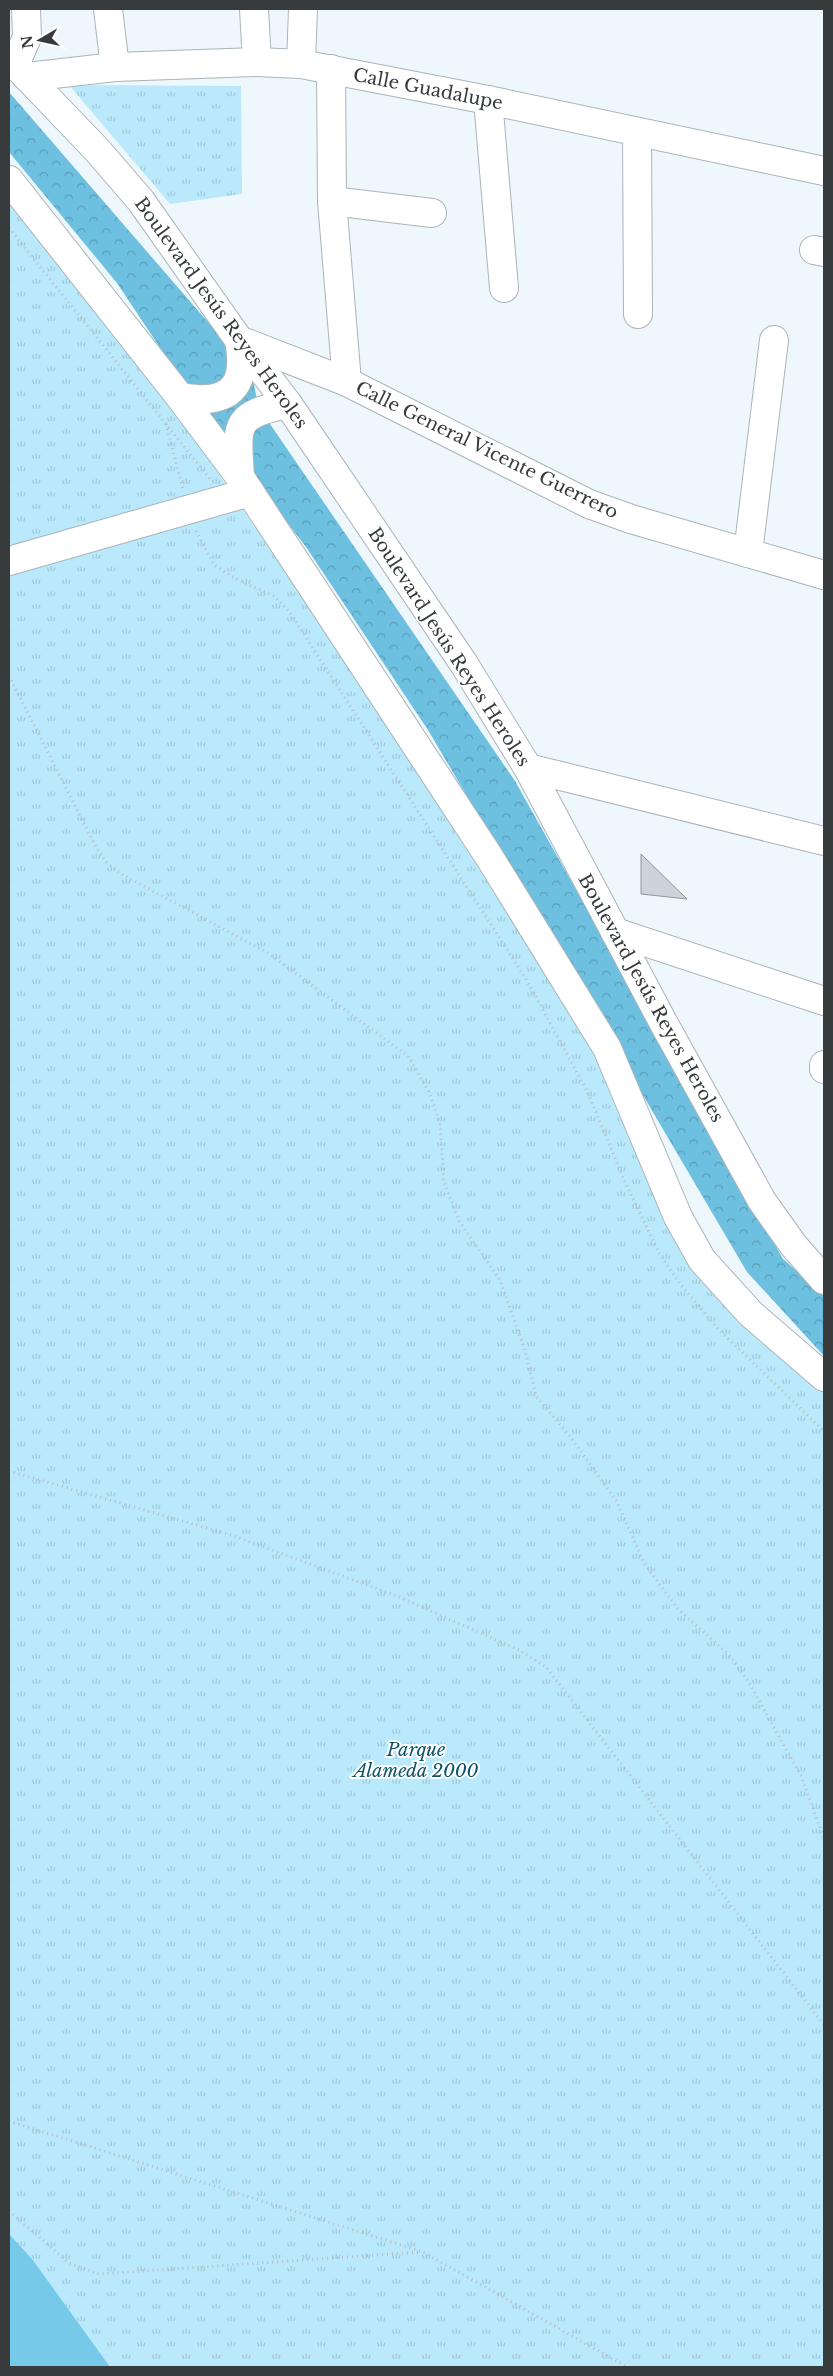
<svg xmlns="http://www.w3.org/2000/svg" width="833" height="2376" font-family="'Libre Baskerville',serif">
  <defs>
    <pattern id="forest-crowns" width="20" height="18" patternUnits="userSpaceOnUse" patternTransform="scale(1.25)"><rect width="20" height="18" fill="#6ec0e0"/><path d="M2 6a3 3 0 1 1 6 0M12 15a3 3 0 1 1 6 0" fill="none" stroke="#5b9db7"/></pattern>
    <pattern id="park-tufts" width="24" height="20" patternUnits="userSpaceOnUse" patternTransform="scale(1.25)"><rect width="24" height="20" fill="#bae9fc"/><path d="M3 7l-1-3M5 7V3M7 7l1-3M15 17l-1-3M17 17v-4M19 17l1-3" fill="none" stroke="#a0c9d9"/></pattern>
  </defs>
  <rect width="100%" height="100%" fill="#eef7fb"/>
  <path fill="url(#forest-crowns)" d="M 9,92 L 251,372 L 259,408 L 515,781 L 783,1259 L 824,1295 L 824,1356 L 747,1272 L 428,730 L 306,547 L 204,414 L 117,283 L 9,152 Z"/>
  <g fill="url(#park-tufts)">
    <path d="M 69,85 L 241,86 L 242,194 L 170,204 Z"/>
    <path d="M 9,194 L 199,444 L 394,736 L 585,1035 L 693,1266 L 824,1384 L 824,2367 L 9,2367 Z"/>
  </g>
  <path fill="#77c9e9" d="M 9,2234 L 32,2259 L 110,2367 L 9,2367 Z"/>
  <path fill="#cbd4d8" stroke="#8e979a" d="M 641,854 L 687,899 L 641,894 Z"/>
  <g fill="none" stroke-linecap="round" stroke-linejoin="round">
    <g stroke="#abb4b8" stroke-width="30">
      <g id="minor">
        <path d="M 108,9 L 115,67"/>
        <path d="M 254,9 L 257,62"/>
        <path d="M 301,64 L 303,9"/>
        <path d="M 15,65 L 27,37 L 26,9"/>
        <path d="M 331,69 L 332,201 L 347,382"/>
        <path d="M 27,77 L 115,67 L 257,62 L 301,64 L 488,100 L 824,171"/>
        <path d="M 488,100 L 504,288"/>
        <path d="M 637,133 L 638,314"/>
        <path d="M 332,201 L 432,213"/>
        <path d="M 814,250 L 824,252"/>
        <path d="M 239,340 L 347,382 L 589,504 L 631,519 L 824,575"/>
        <path d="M 180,397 C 188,398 199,400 207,399 C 243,396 244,368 239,340"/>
        <path d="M 240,477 C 237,425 232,415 288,404"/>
        <path d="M 748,553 L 774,340"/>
        <path d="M 9,561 L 250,492"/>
        <path d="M 528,768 L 824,841"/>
        <path d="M 615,932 L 824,1001"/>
        <path d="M 824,1069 L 824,1065"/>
      </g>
    </g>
    <g stroke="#abb4b8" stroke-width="30">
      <g id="major">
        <path d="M 9,58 L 98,151 L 141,201 L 239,340 L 288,404 L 464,664 L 528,768 L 663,1022 L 762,1201 L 794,1246 L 824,1280"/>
        <path d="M 9,180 L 180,397 L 240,477 L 488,855 L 607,1048 L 678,1217 L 702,1260 L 751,1314 L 824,1377"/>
      </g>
    </g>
    <g stroke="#b5bcbf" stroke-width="3" stroke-dasharray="1 4" stroke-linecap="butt">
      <path d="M 9,228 L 210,479"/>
      <path d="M 166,424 L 183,489"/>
      <path d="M 196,531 L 214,565 L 238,580 L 274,596 L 289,611 L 526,979 L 587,1091 L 625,1182 L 660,1255 L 681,1285 L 719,1330 L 824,1431"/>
      <path d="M 9,676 L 95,845 L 107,863 L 123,875 L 268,953 L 408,1056 L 429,1092 L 440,1123 L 444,1182 L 459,1221 L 500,1280 L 525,1350 L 536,1396 L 572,1439 L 617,1502 L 644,1563 L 678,1609 L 728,1654 L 747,1679 L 801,1776 L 824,1838"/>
      <path d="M 9,1471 L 231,1535 L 397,1596 L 519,1650 L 546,1667 L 824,2025"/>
      <path d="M 9,2121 L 423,2252 L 627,2367"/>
      <path d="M 9,2211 L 69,2263 L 99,2274 L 420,2252"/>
    </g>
    <use href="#minor" stroke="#fff" stroke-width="28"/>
    <use href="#major" stroke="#fff" stroke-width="28"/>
  </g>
  <g text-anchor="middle" stroke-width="4" stroke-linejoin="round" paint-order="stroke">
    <g font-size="18" fill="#373b3c" stroke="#fff">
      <text transform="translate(428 89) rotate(11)" y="6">Calle Guadalupe</text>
      <text transform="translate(221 313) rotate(54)" y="6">Boulevard Jesús Reyes Heroles</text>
      <text transform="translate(487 450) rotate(26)" y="6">Calle General Vicente Guerrero</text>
      <text transform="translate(449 647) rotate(57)" y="6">Boulevard Jesús Reyes Heroles</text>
      <text transform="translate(651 998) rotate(61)" y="6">Boulevard Jesús Reyes Heroles</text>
    </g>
    <g font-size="18" font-style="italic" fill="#0e5369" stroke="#fff">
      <text x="416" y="1756">Parque<tspan x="416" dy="21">Alameda 2000</tspan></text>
    </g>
  </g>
  <rect width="833" height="2376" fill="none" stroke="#373b3c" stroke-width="20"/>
  <g transform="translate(40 40) rotate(261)" stroke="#ffffff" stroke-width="4" paint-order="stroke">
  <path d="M0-4L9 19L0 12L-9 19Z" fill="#373b3c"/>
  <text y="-8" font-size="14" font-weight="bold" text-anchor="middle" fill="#373b3c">N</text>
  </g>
</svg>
